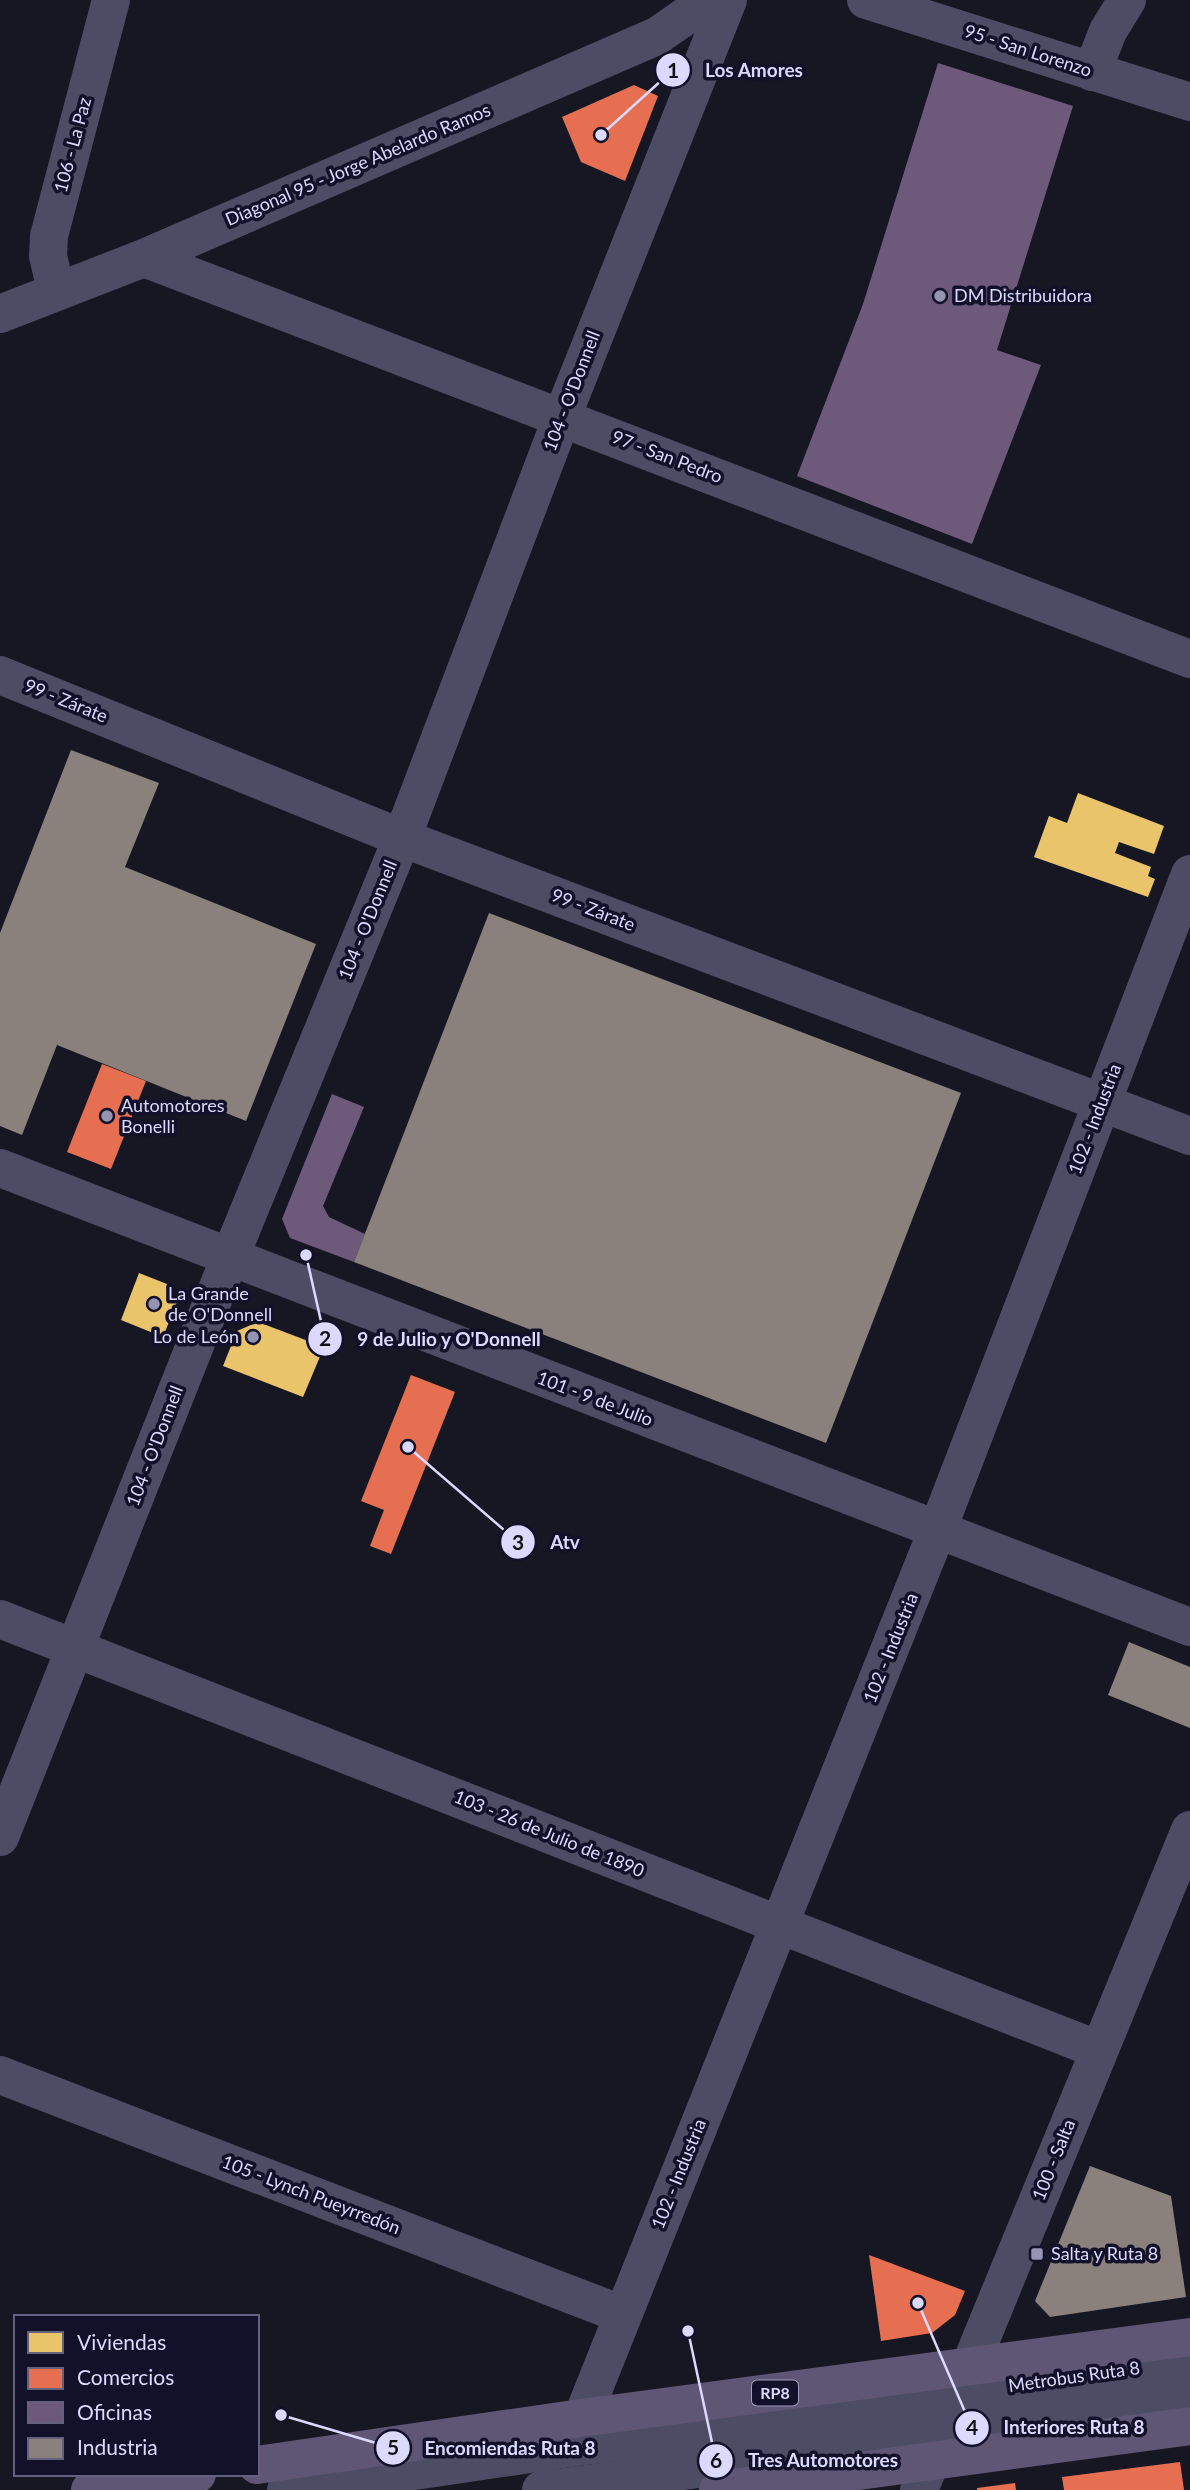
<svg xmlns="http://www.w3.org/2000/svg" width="1190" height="2490" font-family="Lato,sans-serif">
  <rect width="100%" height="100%" fill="#171723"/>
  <g fill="#e9c46a">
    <path d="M 1078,793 L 1164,826 L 1154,854 L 1119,842 L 1115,853 L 1151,867 L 1148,876 L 1155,879 L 1148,897 L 1034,857 L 1049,816 L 1067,823 Z"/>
    <path d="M 139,1273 L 167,1284 L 177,1302 L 163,1337 L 121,1320 Z"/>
    <path d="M 258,1322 L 324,1347 L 303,1397 L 223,1366 L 237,1331 Z"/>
  </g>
  <g fill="#e76f51">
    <path d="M 634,85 L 658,96 L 625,181 L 581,162 L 562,117 Z"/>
    <path d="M 102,1064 L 146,1081 L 111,1169 L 67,1152 Z"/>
    <path d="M 411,1375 L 455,1392 L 391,1554 L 370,1546 L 384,1510 L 361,1501 Z"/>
    <path d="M 869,2255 L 965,2291 L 955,2315 L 932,2333 L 881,2341 Z"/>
    <path d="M 1180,2462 L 1184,2490 L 1064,2490 L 1062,2477 Z"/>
    <path d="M 1015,2483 L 1016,2490 L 977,2490 L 977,2488 Z"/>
  </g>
  <g fill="#6d597a">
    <path d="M 938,63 L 1073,106 L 997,350 L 1041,365 L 972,544 L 797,476 L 863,304 Z"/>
    <path d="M 332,1094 L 364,1107 L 323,1206 L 329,1217 L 365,1234 L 354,1262 L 290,1238 L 282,1219 Z"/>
  </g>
  <g fill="#8a817c">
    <path d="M 71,750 L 159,783 L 125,867 L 316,944 L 246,1121 L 57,1045 L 22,1135 L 0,1126 L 0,933 Z"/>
    <path d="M 489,913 L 961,1093 L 826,1443 L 354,1262 Z"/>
    <path d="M 1129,1642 L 1190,1667 L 1190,1728 L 1108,1695 Z"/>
    <path d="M 1090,2166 L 1171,2196 L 1186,2297 L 1050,2317 L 1035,2301 Z"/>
  </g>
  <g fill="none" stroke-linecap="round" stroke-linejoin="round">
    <g stroke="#4c4c64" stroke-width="38">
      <path d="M 866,0 L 1190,102"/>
      <path d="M 1092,72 L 1108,31 L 1127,0"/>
      <path d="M 144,258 L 1190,659"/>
      <path d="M 56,290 L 48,256 L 49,236 L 111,0"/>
      <path d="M 0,314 L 144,258 L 657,36 L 709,0"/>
      <path d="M 0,675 L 402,838 L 1190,1136"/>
      <path d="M 0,1168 L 1190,1627"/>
      <path d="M 0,1619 L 1099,2050"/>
      <path d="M 0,1837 L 230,1257 L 402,838 L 562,417 L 728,0"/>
      <path d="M 0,2075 L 621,2314"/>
      <path d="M 570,2448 L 937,1531 L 1190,874"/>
      <path d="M 286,2490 L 570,2448 L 882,2409 L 958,2393 L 1190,2360"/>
      <path d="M 541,2490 L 892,2443 C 989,2414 1090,2403 1190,2388"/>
      <path d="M 919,2490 L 1190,1830"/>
    </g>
    <g stroke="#5f5675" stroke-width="38">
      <path d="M 257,2465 L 581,2418 L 1190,2337"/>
      <path d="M 90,2490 L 197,2474"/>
      <path d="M 718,2490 L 1190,2426"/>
    </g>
  </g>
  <g fill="#9695b1" stroke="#131129" stroke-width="2.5">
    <circle cx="940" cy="296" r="7"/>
    <circle cx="107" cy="1116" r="7"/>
    <circle cx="154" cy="1304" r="7"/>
    <circle cx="253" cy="1337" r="7"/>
    <rect x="1030" y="2247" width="14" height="14" rx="3.5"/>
  </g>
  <g text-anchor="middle" stroke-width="7" stroke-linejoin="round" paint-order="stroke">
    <rect fill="#131129" stroke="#9f9dbe" stroke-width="2" x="752" y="2380.5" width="46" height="25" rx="5"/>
    <g font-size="16" font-weight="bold" fill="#dbd9fe">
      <text x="775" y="2399">RP8</text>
    </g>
    <g font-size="18" fill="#dbd9fe" stroke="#131129">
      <text transform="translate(1028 51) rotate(18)" y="6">95 - San Lorenzo</text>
      <text transform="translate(73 145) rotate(-75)" y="6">106 - La Paz</text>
      <text transform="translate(358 165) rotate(-23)" y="6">Diagonal 95 - Jorge Abelardo Ramos</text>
      <text transform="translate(572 391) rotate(-69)" y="6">104 - O'Donnell</text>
      <text transform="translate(667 457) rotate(21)" y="6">97 - San Pedro</text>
      <text transform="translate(66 701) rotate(22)" y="6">99 - Zárate</text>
      <text transform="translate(593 910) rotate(21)" y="6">99 - Zárate</text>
      <text transform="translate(368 920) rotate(-68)" y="6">104 - O'Donnell</text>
      <text transform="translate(1095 1119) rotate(-69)" y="6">102 - Industria</text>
      <text transform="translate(595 1399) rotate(21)" y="6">101 - 9 de Julio</text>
      <text transform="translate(155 1446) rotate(-69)" y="6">104 - O'Donnell</text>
      <text transform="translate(891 1648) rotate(-68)" y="6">102 - Industria</text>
      <text transform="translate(549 1834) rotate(22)" y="6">103 - 26 de Julio de 1890</text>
      <text transform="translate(1054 2160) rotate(-68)" y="6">100 - Salta</text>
      <text transform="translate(679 2174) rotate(-68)" y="6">102 - Industria</text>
      <text transform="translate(311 2195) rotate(21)" y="6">105 - Lynch Pueyrredón</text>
      <text transform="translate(1074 2377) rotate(-8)" y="6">Metrobus Ruta 8</text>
    </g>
    <g font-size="18" fill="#dbd9fe" stroke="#131129" text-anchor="start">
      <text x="954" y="302">DM Distribuidora</text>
      <text x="121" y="1112">Automotores<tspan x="121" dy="21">Bonelli</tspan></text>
      <text x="168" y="1300">La Grande<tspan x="168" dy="21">de O'Donnell</tspan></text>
      <text x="239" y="1343" text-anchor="end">Lo de León</text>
      <text x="1051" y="2260">Salta y Ruta 8</text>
    </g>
  </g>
  <path fill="none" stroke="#dbd9fe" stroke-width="2.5" d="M601 135L673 70M306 1255L325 1339M408 1447L518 1542M918 2303L972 2428M281 2415L393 2448M688 2331L716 2461"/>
  <g fill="#dbd9fe" stroke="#131129" stroke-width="2.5">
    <circle cx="601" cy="135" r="7"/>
    <circle cx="306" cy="1255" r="7"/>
    <circle cx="408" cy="1447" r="7"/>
    <circle cx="918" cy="2303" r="7"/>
    <circle cx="281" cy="2415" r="7"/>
    <circle cx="688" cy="2331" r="7"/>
    <circle cx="673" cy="70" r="18"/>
    <circle cx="325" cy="1339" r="18"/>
    <circle cx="518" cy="1542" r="18"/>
    <circle cx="972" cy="2428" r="18"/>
    <circle cx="393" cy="2448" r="18"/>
    <circle cx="716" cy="2461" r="18"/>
  </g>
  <g font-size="21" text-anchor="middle" font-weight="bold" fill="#111">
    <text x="673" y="78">1</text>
    <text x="325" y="1346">2</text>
    <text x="518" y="1550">3</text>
    <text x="972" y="2435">4</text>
    <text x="393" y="2455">5</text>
    <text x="716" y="2468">6</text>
  </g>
  <g font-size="19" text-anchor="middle" font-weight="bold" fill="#dbd9fe" stroke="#131129" stroke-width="7" stroke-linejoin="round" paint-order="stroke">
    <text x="754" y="77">Los Amores</text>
    <text x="449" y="1346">9 de Julio y O'Donnell</text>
    <text x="565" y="1549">Atv</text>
    <text x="1074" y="2434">Interiores Ruta 8</text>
    <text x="510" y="2455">Encomiendas Ruta 8</text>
    <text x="823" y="2467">Tres Automotores</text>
  </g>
  <rect x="14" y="2315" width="245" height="161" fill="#131129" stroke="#63617e" stroke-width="2"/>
  <rect x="28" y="2332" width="35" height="21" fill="#e9c46a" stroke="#63617e" stroke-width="2"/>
  <text x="77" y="2350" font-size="21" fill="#dbd9fe">Viviendas</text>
  <rect x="28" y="2368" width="35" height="21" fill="#e76f51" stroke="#63617e" stroke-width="2"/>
  <text x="77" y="2385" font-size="21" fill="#dbd9fe">Comercios</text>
  <rect x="28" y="2402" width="35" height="21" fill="#6d597a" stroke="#63617e" stroke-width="2"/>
  <text x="77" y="2420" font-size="21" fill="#dbd9fe">Oficinas</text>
  <rect x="28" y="2438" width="35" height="21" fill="#8a817c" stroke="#63617e" stroke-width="2"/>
  <text x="77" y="2455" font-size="21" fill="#dbd9fe">Industria</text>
</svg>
